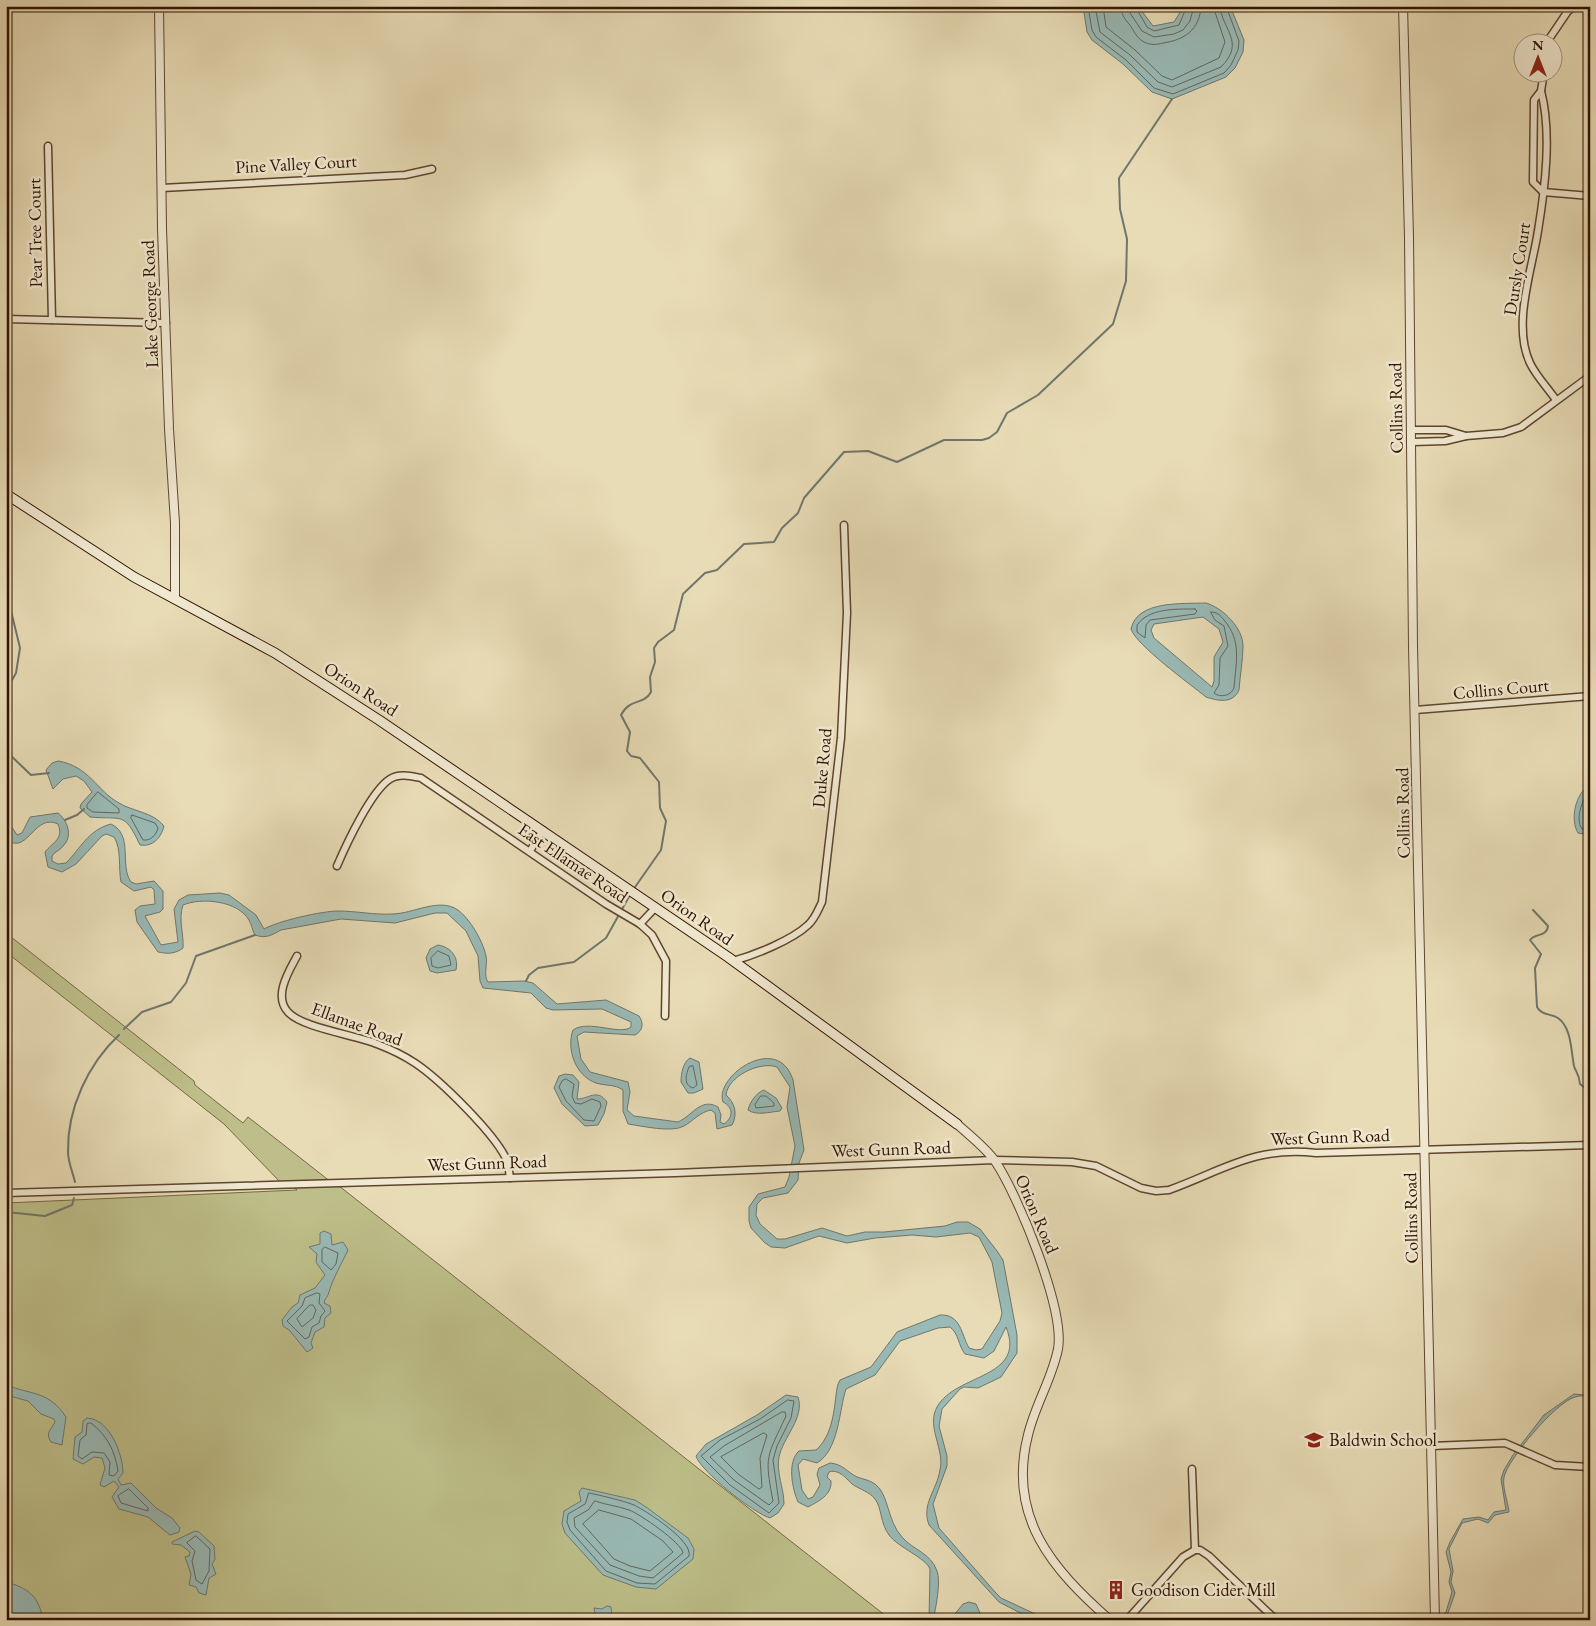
<svg xmlns="http://www.w3.org/2000/svg" width="1596" height="1626" font-family="'EB Garamond',serif">
  <rect width="100%" height="100%" fill="#e8dcb6"/>
  <filter id="stains"><feTurbulence type="fractalNoise" baseFrequency=".004" numOctaves="4"/><feColorMatrix values="0 0 0 0 .2 0 0 0 0 .09 0 0 0 0 .02 0 0 0 .5 -.17"/></filter>
  <radialGradient id="worn" r=".72"><stop offset=".6" stop-color="#630" stop-opacity="0"/><stop offset="1" stop-color="#630" stop-opacity=".3"/></radialGradient>
  <path fill="#bdbe89" stroke="#766844" d="M 6,933 L 194,1081 L 195,1085 L 243,1123 L 248,1117 L 331,1182 L 334,1182 L 891,1620 L 6,1620 L 6,1203 L 297,1190 L 289,1183 L 282,1184 L 224,1124 L 6,952 Z"/>
  <g fill="#99bab6" stroke="#6f776d" fill-rule="evenodd">
    <path d="M 1083,6 L 1138,6 L 1153,26 L 1174,22 L 1184,6 L 1230,6 L 1244,40 L 1243,52 L 1235,68 L 1226,77 L 1172,99 L 1152,92 L 1123,64 L 1092,40 L 1087,32 Z"/>
    <path d="M 1206,603 C 1223,608 1243,628 1243,646 C 1243,660 1240,675 1239,690 C 1233,704 1218,701 1206,697 C 1190,684 1136,645 1131,629 C 1137,600 1183,604 1206,603 ZM 1203,617 L 1219,629 L 1223,642 L 1214,657 L 1214,681 L 1212,687 L 1154,638 L 1151,630 L 1154,624 Z"/>
    <path d="M 58,761 C 89,766 97,791 119,803 C 134,812 153,812 164,826 C 161,838 153,847 140,845 C 124,811 123,820 90,817 L 80,808 L 81,804 L 92,792 L 84,781 L 76,776 L 63,779 L 53,789 L 46,770 L 52,763 Z"/>
    <path d="M 1590,785 L 1590,835 L 1578,833 C 1570,820 1575,793 1590,785 Z"/>
    <path d="M 58,813 C 67,820 73,835 64,845 C 61,850 55,851 52,856 L 52,861 L 58,864 L 66,863 C 81,848 88,830 111,824 C 134,835 119,865 131,882 L 136,884 L 154,881 L 163,891 L 163,909 L 160,912 L 145,916 L 161,945 L 178,942 L 174,909 L 179,900 L 188,895 L 220,893 L 229,895 L 256,915 L 264,929 C 278,921 322,911 338,911 C 356,911 374,915 392,914 C 413,914 439,897 458,910 C 470,919 483,941 486,956 C 488,964 483,975 488,982 L 524,981 L 533,983 L 557,1004 L 606,1000 L 639,1016 C 644,1023 643,1031 635,1035 L 584,1032 L 577,1036 L 581,1059 L 590,1072 L 628,1082 L 630,1092 L 627,1110 L 634,1116 L 678,1122 C 692,1116 701,1097 718,1107 L 721,1115 L 720,1122 L 724,1124 C 734,1117 733,1107 723,1102 C 714,1076 778,1032 793,1080 L 804,1150 L 799,1163 L 798,1180 L 788,1193 L 763,1198 L 757,1204 L 756,1215 L 760,1224 L 777,1239 L 785,1239 L 822,1228 L 847,1236 L 865,1232 L 884,1232 L 945,1226 L 957,1222 L 968,1222 L 980,1229 L 997,1251 L 1003,1260 L 1009,1292 L 1017,1335 L 1017,1353 L 1001,1377 L 978,1388 L 964,1387 L 960,1389 L 942,1409 L 939,1426 L 947,1456 L 947,1466 L 933,1504 L 939,1528 L 995,1592 L 1001,1598 L 1048,1620 L 1034,1620 L 999,1602 L 929,1525 C 921,1504 937,1490 940,1470 C 945,1449 926,1427 937,1407 C 956,1373 1027,1379 1006,1327 L 994,1351 L 984,1358 L 965,1354 C 958,1345 959,1334 950,1327 L 938,1328 L 900,1341 L 875,1375 L 846,1389 C 839,1410 839,1450 817,1463 L 803,1459 L 798,1465 L 802,1490 L 808,1499 L 813,1497 L 820,1485 L 817,1474 L 819,1468 L 830,1463 C 843,1464 847,1472 857,1477 C 863,1479 869,1480 875,1484 C 889,1494 887,1521 902,1537 C 913,1550 931,1553 937,1571 C 941,1581 936,1608 933,1620 L 929,1620 L 930,1569 C 926,1558 899,1548 889,1535 C 880,1523 882,1508 875,1499 C 870,1492 859,1489 852,1484 C 848,1480 843,1474 837,1472 C 833,1471 833,1471 829,1472 L 827,1477 L 831,1481 C 832,1495 819,1501 808,1507 L 798,1502 C 792,1488 787,1462 799,1451 L 816,1450 C 831,1437 834,1414 836,1395 C 837,1389 837,1385 840,1380 L 871,1367 L 897,1332 L 940,1315 C 961,1314 961,1334 969,1348 L 976,1350 L 982,1349 L 1000,1321 L 1002,1313 L 992,1262 L 979,1237 L 970,1233 L 936,1237 L 912,1235 L 875,1238 L 847,1243 L 819,1236 L 785,1248 L 771,1247 L 764,1242 L 751,1228 L 749,1221 L 749,1207 L 758,1194 L 785,1187 L 789,1177 L 795,1146 L 787,1107 L 790,1087 L 777,1067 C 760,1061 728,1076 726,1095 C 735,1103 738,1114 732,1125 L 717,1129 L 715,1113 L 711,1110 C 700,1112 693,1121 684,1126 C 672,1133 642,1126 628,1124 L 623,1111 L 623,1090 C 615,1084 605,1086 596,1083 C 576,1076 566,1050 573,1030 C 589,1019 620,1036 631,1027 L 631,1022 L 602,1009 L 553,1010 L 546,1008 L 531,993 L 483,988 L 480,981 L 478,956 L 466,931 L 447,913 L 435,913 L 395,923 L 341,919 L 281,930 C 272,935 266,939 255,935 C 252,930 252,925 249,920 C 238,901 202,897 183,905 C 178,919 184,934 183,948 C 175,954 168,954 158,952 L 137,922 L 135,910 L 140,906 L 155,904 L 154,890 L 151,887 L 134,891 L 121,882 C 118,867 122,850 114,837 L 106,834 L 102,836 L 76,864 L 62,872 L 48,867 L 45,852 C 53,842 64,839 58,824 C 35,813 28,853 9,841 L 6,836 L 6,818 L 17,835 L 22,833 L 30,817 Z"/>
    <path d="M 438,945 C 450,947 459,956 456,970 L 437,973 L 430,971 L 426,958 L 430,949 Z"/>
    <path d="M 690,1058 L 699,1062 L 703,1089 L 694,1093 L 688,1093 L 681,1082 C 681,1074 683,1062 690,1058 Z"/>
    <path d="M 565,1074 L 573,1075 L 579,1082 L 577,1099 C 589,1099 597,1088 607,1102 L 604,1114 L 598,1125 L 585,1126 L 562,1104 L 554,1088 L 559,1076 Z"/>
    <path d="M 764,1090 L 776,1098 L 782,1108 L 780,1111 C 769,1112 757,1116 748,1110 C 750,1102 756,1093 764,1090 Z"/>
    <path d="M 324,1231 L 331,1234 L 332,1245 L 343,1242 L 348,1250 C 342,1263 333,1278 329,1292 C 328,1297 325,1298 324,1303 L 330,1306 L 331,1313 L 325,1318 L 324,1327 L 315,1332 L 311,1343 L 313,1348 L 307,1352 L 290,1331 L 283,1326 L 282,1320 L 292,1307 L 298,1303 L 300,1295 L 315,1288 L 325,1275 L 316,1262 L 317,1254 L 309,1247 L 320,1244 L 320,1233 Z"/>
    <path d="M 6,1385 C 32,1395 49,1391 66,1417 L 62,1445 L 51,1442 C 45,1433 51,1430 55,1422 L 54,1419 L 41,1414 L 28,1401 L 6,1395 Z"/>
    <path d="M 1590,1391 L 1590,1394 C 1584,1397 1580,1395 1575,1397 C 1556,1402 1508,1459 1504,1477 C 1502,1488 1508,1501 1509,1512 L 1495,1515 L 1488,1523 L 1478,1519 L 1462,1523 L 1449,1549 L 1453,1571 L 1451,1582 L 1455,1593 L 1448,1613 L 1442,1620 L 1438,1620 L 1446,1612 L 1452,1592 L 1449,1582 L 1451,1572 L 1446,1552 L 1450,1542 L 1463,1519 L 1479,1517 L 1488,1520 L 1494,1512 L 1506,1510 L 1501,1479 L 1504,1470 L 1513,1455 L 1544,1415 L 1574,1394 L 1584,1395 Z"/>
    <path d="M 786,1395 L 798,1397 C 805,1418 783,1437 779,1457 C 776,1473 784,1488 784,1504 L 778,1513 L 770,1518 C 755,1514 700,1471 696,1456 L 706,1444 L 757,1415 Z"/>
    <path d="M 87,1418 C 110,1419 123,1455 123,1473 L 118,1479 L 121,1485 L 131,1483 L 156,1508 L 172,1518 L 180,1528 L 179,1532 L 170,1535 L 148,1517 L 119,1509 L 112,1497 L 119,1487 L 114,1481 L 104,1487 L 100,1485 L 105,1468 L 102,1458 L 94,1457 L 83,1464 L 73,1459 L 75,1437 L 82,1432 L 83,1421 Z"/>
    <path d="M 582,1488 L 635,1500 L 646,1507 L 688,1538 L 694,1549 L 693,1559 L 656,1589 L 636,1587 L 603,1575 L 565,1533 L 562,1524 L 564,1511 L 581,1501 L 579,1492 Z"/>
    <path d="M 195,1531 L 199,1532 L 214,1546 L 215,1559 L 212,1564 L 216,1574 L 209,1578 L 206,1595 L 199,1593 L 196,1587 L 189,1585 L 191,1574 L 185,1557 L 189,1556 L 190,1552 L 181,1545 L 172,1544 L 172,1542 Z"/>
    <path d="M 6,1582 C 28,1588 39,1596 43,1620 L 6,1620 Z"/>
    <path d="M 969,1602 L 976,1604 L 983,1620 L 950,1620 L 963,1604 Z"/>
    <path d="M 607,1606 L 611,1607 L 612,1618 L 622,1620 L 596,1619 L 594,1608 L 602,1609 Z"/>
  </g>
  <g fill="none" stroke-linecap="round" stroke-linejoin="round">
    <g stroke="#64665b" stroke-width="1">
      <path d="M 1088,6 L 1092,30 L 1096,37 L 1126,60 L 1154,88 L 1173,94 L 1224,73 L 1231,65 L 1238,50 L 1239,41 L 1226,6"/>
      <path d="M 1095,6 L 1100,32 L 1130,55 L 1158,82 L 1172,87 L 1221,67 C 1246,42 1222,30 1220,6"/>
      <path d="M 1103,6 L 1106,27 L 1135,50 L 1162,76 L 1172,80 L 1219,58 L 1225,42 L 1213,6"/>
      <path d="M 1121,6 C 1121,14 1124,18 1129,24 C 1134,30 1136,38 1144,42 C 1150,45 1156,45 1163,43 C 1184,40 1200,30 1201,6"/>
      <path d="M 1129,6 L 1130,13 L 1142,31 L 1154,37 L 1174,34 L 1183,30 L 1190,21 L 1194,6"/>
      <path d="M 1135,6 L 1147,27 L 1154,31 L 1179,25 L 1187,6"/>
      <path d="M 1195,609 L 1197,611 L 1195,614 L 1150,620 L 1146,625 L 1145,638 L 1137,632 L 1137,625 C 1149,608 1176,609 1195,609 Z"/>
      <path d="M 1211,612 C 1217,612 1220,615 1224,620 C 1242,641 1236,662 1234,688 C 1231,696 1220,698 1214,693 L 1219,685 L 1220,658 L 1228,646 L 1224,626 L 1215,620 Z"/>
      <path d="M 1590,790 C 1582,799 1575,819 1582,829 L 1590,830"/>
      <path d="M 98,792 L 119,809 L 119,813 L 93,812 L 87,808 L 87,805 Z"/>
      <path d="M 132,815 L 155,823 L 158,828 C 156,835 151,841 143,840 L 131,818 Z"/>
      <path d="M 438,951 L 449,956 L 451,965 L 438,968 L 432,966 L 431,958 Z"/>
      <path d="M 693,1066 L 697,1085 L 693,1088 C 683,1085 686,1074 689,1067 Z"/>
      <path d="M 566,1079 L 574,1084 L 572,1096 L 575,1103 L 581,1104 L 592,1099 L 600,1102 L 601,1106 L 594,1121 L 584,1120 L 566,1101 L 559,1087 L 562,1081 Z"/>
      <path d="M 761,1096 L 766,1096 L 774,1103 L 774,1106 L 756,1108 L 755,1105 Z"/>
      <path d="M 325,1247 L 338,1253 L 336,1264 L 331,1270 L 322,1262 L 322,1250 Z"/>
      <path d="M 317,1293 L 320,1294 L 319,1303 L 325,1311 L 321,1316 L 319,1323 L 312,1327 L 309,1337 L 305,1339 L 287,1321 L 302,1306 L 305,1298 Z"/>
      <path d="M 310,1305 L 313,1305 L 316,1310 L 313,1318 L 302,1327 L 297,1319 Z"/>
      <path d="M 788,1400 L 794,1401 L 791,1418 L 777,1446 L 773,1460 L 779,1503 L 769,1513 L 730,1485 L 701,1456 L 720,1440 L 760,1419 Z"/>
      <path d="M 782,1412 L 785,1412 L 786,1416 C 767,1457 764,1455 773,1501 L 769,1505 L 734,1480 L 710,1457 L 724,1446 Z"/>
      <path d="M 91,1423 C 107,1435 115,1451 118,1471 L 114,1476 L 109,1475 L 110,1462 L 104,1453 L 92,1452 L 82,1459 L 78,1456 L 80,1440 L 86,1435 L 87,1424 Z"/>
      <path d="M 764,1433 L 767,1435 L 760,1458 L 762,1487 L 759,1489 L 738,1474 L 721,1457 Z"/>
      <path d="M 129,1489 L 148,1508 L 148,1511 L 121,1503 L 118,1496 Z"/>
      <path d="M 589,1493 C 603,1496 621,1500 634,1505 C 648,1512 693,1541 689,1556 L 655,1584 L 637,1583 L 606,1571 L 570,1530 L 567,1522 L 568,1514 L 585,1504 Z"/>
      <path d="M 595,1501 C 606,1505 618,1506 629,1510 C 640,1514 682,1543 683,1553 L 653,1578 L 639,1576 L 610,1565 L 575,1527 L 574,1518 L 588,1510 Z"/>
      <path d="M 599,1510 L 631,1519 L 663,1541 L 673,1552 L 650,1571 L 630,1566 L 614,1559 L 583,1524 Z"/>
      <path d="M 196,1536 L 210,1549 L 209,1571 L 202,1584 L 196,1580 L 192,1561 L 195,1551 L 187,1543 Z"/>
    </g>
    <g stroke="#6f776d" stroke-width="2">
      <path d="M 6,590 L 20,648 L 16,673 L 6,691"/>
      <path d="M 6,751 L 31,775 L 49,773"/>
      <path d="M 65,820 L 77,815 L 84,809"/>
      <path d="M 633,890 L 661,850 L 666,821 L 660,808 L 659,782 L 640,758 L 631,756 L 627,751 L 630,732 L 621,715 C 631,697 643,706 651,692 L 650,677 L 655,662 L 654,648 L 658,642 L 674,630 L 683,594 L 705,573 L 717,570 L 744,544 L 774,542 L 782,528 L 798,513 L 804,498 L 844,452 L 868,451 L 897,462 L 944,440 L 982,440 L 989,438 L 997,432 L 1007,413 L 1038,395 L 1113,324 L 1126,281 L 1127,239 L 1120,209 L 1119,178 L 1172,99"/>
      <path d="M 1533,910 L 1548,926 C 1547,937 1535,933 1530,940 L 1541,954 L 1535,968 L 1537,1007 C 1542,1016 1550,1013 1558,1018 C 1572,1028 1571,1052 1574,1066 C 1576,1073 1579,1073 1580,1084 L 1590,1092"/>
      <path d="M 526,981 L 529,975 L 538,968 L 574,962 L 606,938 L 631,893"/>
      <path d="M 124,1029 L 142,1012 L 171,1002 L 186,983 L 196,956 L 255,935"/>
      <path d="M 1590,1103 C 1579,1121 1589,1143 1589,1163 C 1589,1169 1586,1172 1590,1178"/>
      <path d="M 75,1182 C 73,1173 68,1162 68,1152 C 67,1109 88,1064 119,1035"/>
      <path d="M 6,1212 L 45,1216 L 72,1205 L 74,1198"/>
    </g>
    <g stroke="#5e452e" stroke-width="9">
      <g id="minor">
        <path d="M 1547,42 L 1568,11 L 1575,6"/>
        <path d="M 1541,91 C 1552,133 1545,188 1538,231 C 1532,270 1512,325 1530,363 C 1536,376 1548,388 1556,400"/>
        <path d="M 48,146 L 52,320"/>
        <path d="M 162,188 L 405,175 L 432,169"/>
        <path d="M 1543,192 L 1533,182 L 1534,100 L 1541,91 L 1544,72"/>
        <path d="M 1543,192 L 1590,196"/>
        <path d="M 6,319 L 166,323"/>
        <path d="M 1411,430 L 1446,430 L 1466,436 L 1445,441 L 1412,442"/>
        <path d="M 1466,436 L 1503,433 L 1521,427 L 1590,376"/>
        <path d="M 1415,710 L 1590,696"/>
        <path d="M 530,851 L 543,830"/>
        <path d="M 337,866 C 346,845 371,791 390,779 C 399,773 411,776 421,778 L 606,904 L 640,924 L 652,935 L 666,961 L 665,1016"/>
        <path d="M 640,924 L 655,908"/>
        <path d="M 297,956 C 289,971 273,996 288,1012 C 302,1028 356,1035 377,1044 C 390,1049 403,1055 415,1063 C 439,1079 498,1136 508,1163 C 509,1167 509,1173 510,1178"/>
        <path d="M 733,961 C 755,955 792,940 808,925 C 815,919 818,910 822,902 L 841,738 L 847,613 L 844,525"/>
        <path d="M 6,1193 L 675,1173 L 994,1160 L 1072,1162 L 1096,1166 L 1141,1188 L 1156,1191 L 1169,1190 C 1224,1170 1255,1146 1316,1153 L 1590,1145"/>
        <path d="M 1431,1446 L 1505,1443 L 1555,1465 L 1590,1467"/>
        <path d="M 1192,1469 L 1195,1550"/>
        <path d="M 1195,1550 L 1200,1550 L 1209,1556 L 1276,1620"/>
        <path d="M 1127,1620 L 1183,1557 L 1195,1550"/>
      </g>
    </g>
    <g stroke="#5e452e" stroke-width="10">
      <g id="tertiary">
        <path d="M 159,6 L 162,228 L 169,429 L 175,523 L 175,599"/>
        <path d="M 1403,6 L 1409,237 L 1413,646 L 1435,1620"/>
        <path d="M 957,1124 C 969,1135 985,1147 995,1161 C 1018,1195 1065,1309 1058,1349 C 1052,1379 1035,1405 1028,1435 C 1007,1517 1052,1569 1110,1620"/>
      </g>
    </g>
    <g stroke="#301300" stroke-width="11">
      <path id="secondary" d="M 6,494 L 134,577 L 275,653 L 379,720 L 728,957 L 957,1124"/>
    </g>
    <use href="#minor" stroke="#f0e8d0" stroke-width="6"/>
    <use href="#tertiary" stroke="#f0e8d0" stroke-width="8"/>
    <use href="#secondary" stroke="#f0e8d0" stroke-width="9"/>
  </g>
  <defs>
    <g id="school-bare" transform="scale(1.5)"><path d="M0-5L7-2L0 1L-7-2ZM-4 1L0 2.5L4 1V4Q0 6-4 4Z" fill="#8f2418" stroke="#f0e8d0" stroke-width="2.5" paint-order="stroke"/></g>
    <g id="building-bare" transform="scale(1.5)"><path d="M-4-6H4V6H1V3H-1V6H-4ZM-2.5-4.3h1.7v1.8h-1.7ZM.8-4.3h1.7v1.8H.8ZM-2.5-1h1.7V.8h-1.7ZM.8-1h1.7V.8H.8Z" fill="#8f2418" stroke="#f0e8d0" stroke-width="2.5" paint-order="stroke"/></g>
  </defs>
  <g fill-rule="evenodd">
    <use href="#school-bare" x="1314" y="1440"/>
    <use href="#building-bare" x="1116" y="1590"/>
  </g>
  <g text-anchor="middle" stroke-width="5" stroke-linejoin="round" paint-order="stroke">
    <g font-size="18" fill="#301300" stroke="#f0e8d0">
      <text transform="translate(296 164) rotate(-3)" y="6">Pine Valley Court</text>
      <text transform="translate(35 233) rotate(-91)" y="6">Pear Tree Court</text>
      <text transform="translate(1517 269) rotate(-81)" y="6">Dursly Court</text>
      <text transform="translate(150 304) rotate(-92)" y="6">Lake George Road</text>
      <text transform="translate(1396 408) rotate(-91)" y="6">Collins Road</text>
      <text transform="translate(361 689) rotate(33)" y="6">Orion Road</text>
      <text transform="translate(1501 689) rotate(-5)" y="6">Collins Court</text>
      <text transform="translate(822 768) rotate(-85)" y="6">Duke Road</text>
      <text transform="translate(1403 813) rotate(-91)" y="6">Collins Road</text>
      <text transform="translate(573 863) rotate(34)" y="6">East Ellamae Road</text>
      <text transform="translate(697 917) rotate(35)" y="6">Orion Road</text>
      <text transform="translate(357 1024) rotate(20)" y="6">Ellamae Road</text>
      <text transform="translate(1330 1137) rotate(-2)" y="6">West Gunn Road</text>
      <text transform="translate(891 1149) rotate(-2)" y="6">West Gunn Road</text>
      <text transform="translate(487 1163) rotate(-2)" y="6">West Gunn Road</text>
      <text transform="translate(1037 1214) rotate(67)" y="6">Orion Road</text>
      <text transform="translate(1411 1218) rotate(-91)" y="6">Collins Road</text>
    </g>
    <g font-size="18" fill="#301300" stroke="#f0e8d0" text-anchor="start">
      <text x="1329" y="1446">Baldwin School</text>
      <text x="1131" y="1596">Goodison Cider Mill</text>
    </g>
  </g>
  <rect width="1596" height="1626" fill="none" stroke="#e8dcb6" stroke-width="25"/>
  <rect x="8" y="8" width="1581" height="1611" fill="none" stroke="#301300" stroke-width="2.5"/>
  <rect x="12" y="12" width="1571" height="1601" fill="none" stroke="#301300"/>
  <g transform="translate(1538 58)"><circle r="24" fill="#f0e8d0" stroke="#a3937d"/>
  <path d="M0-4L9 19L0 12L-9 19Z" fill="#8f2418"/>
  <text y="-8" font-size="14" font-weight="bold" text-anchor="middle" fill="#301300">N</text>
  </g>
  <rect width="100%" height="100%" filter="url(#stains)"/>
  <rect width="100%" height="100%" fill="url(#worn)"/>
</svg>
